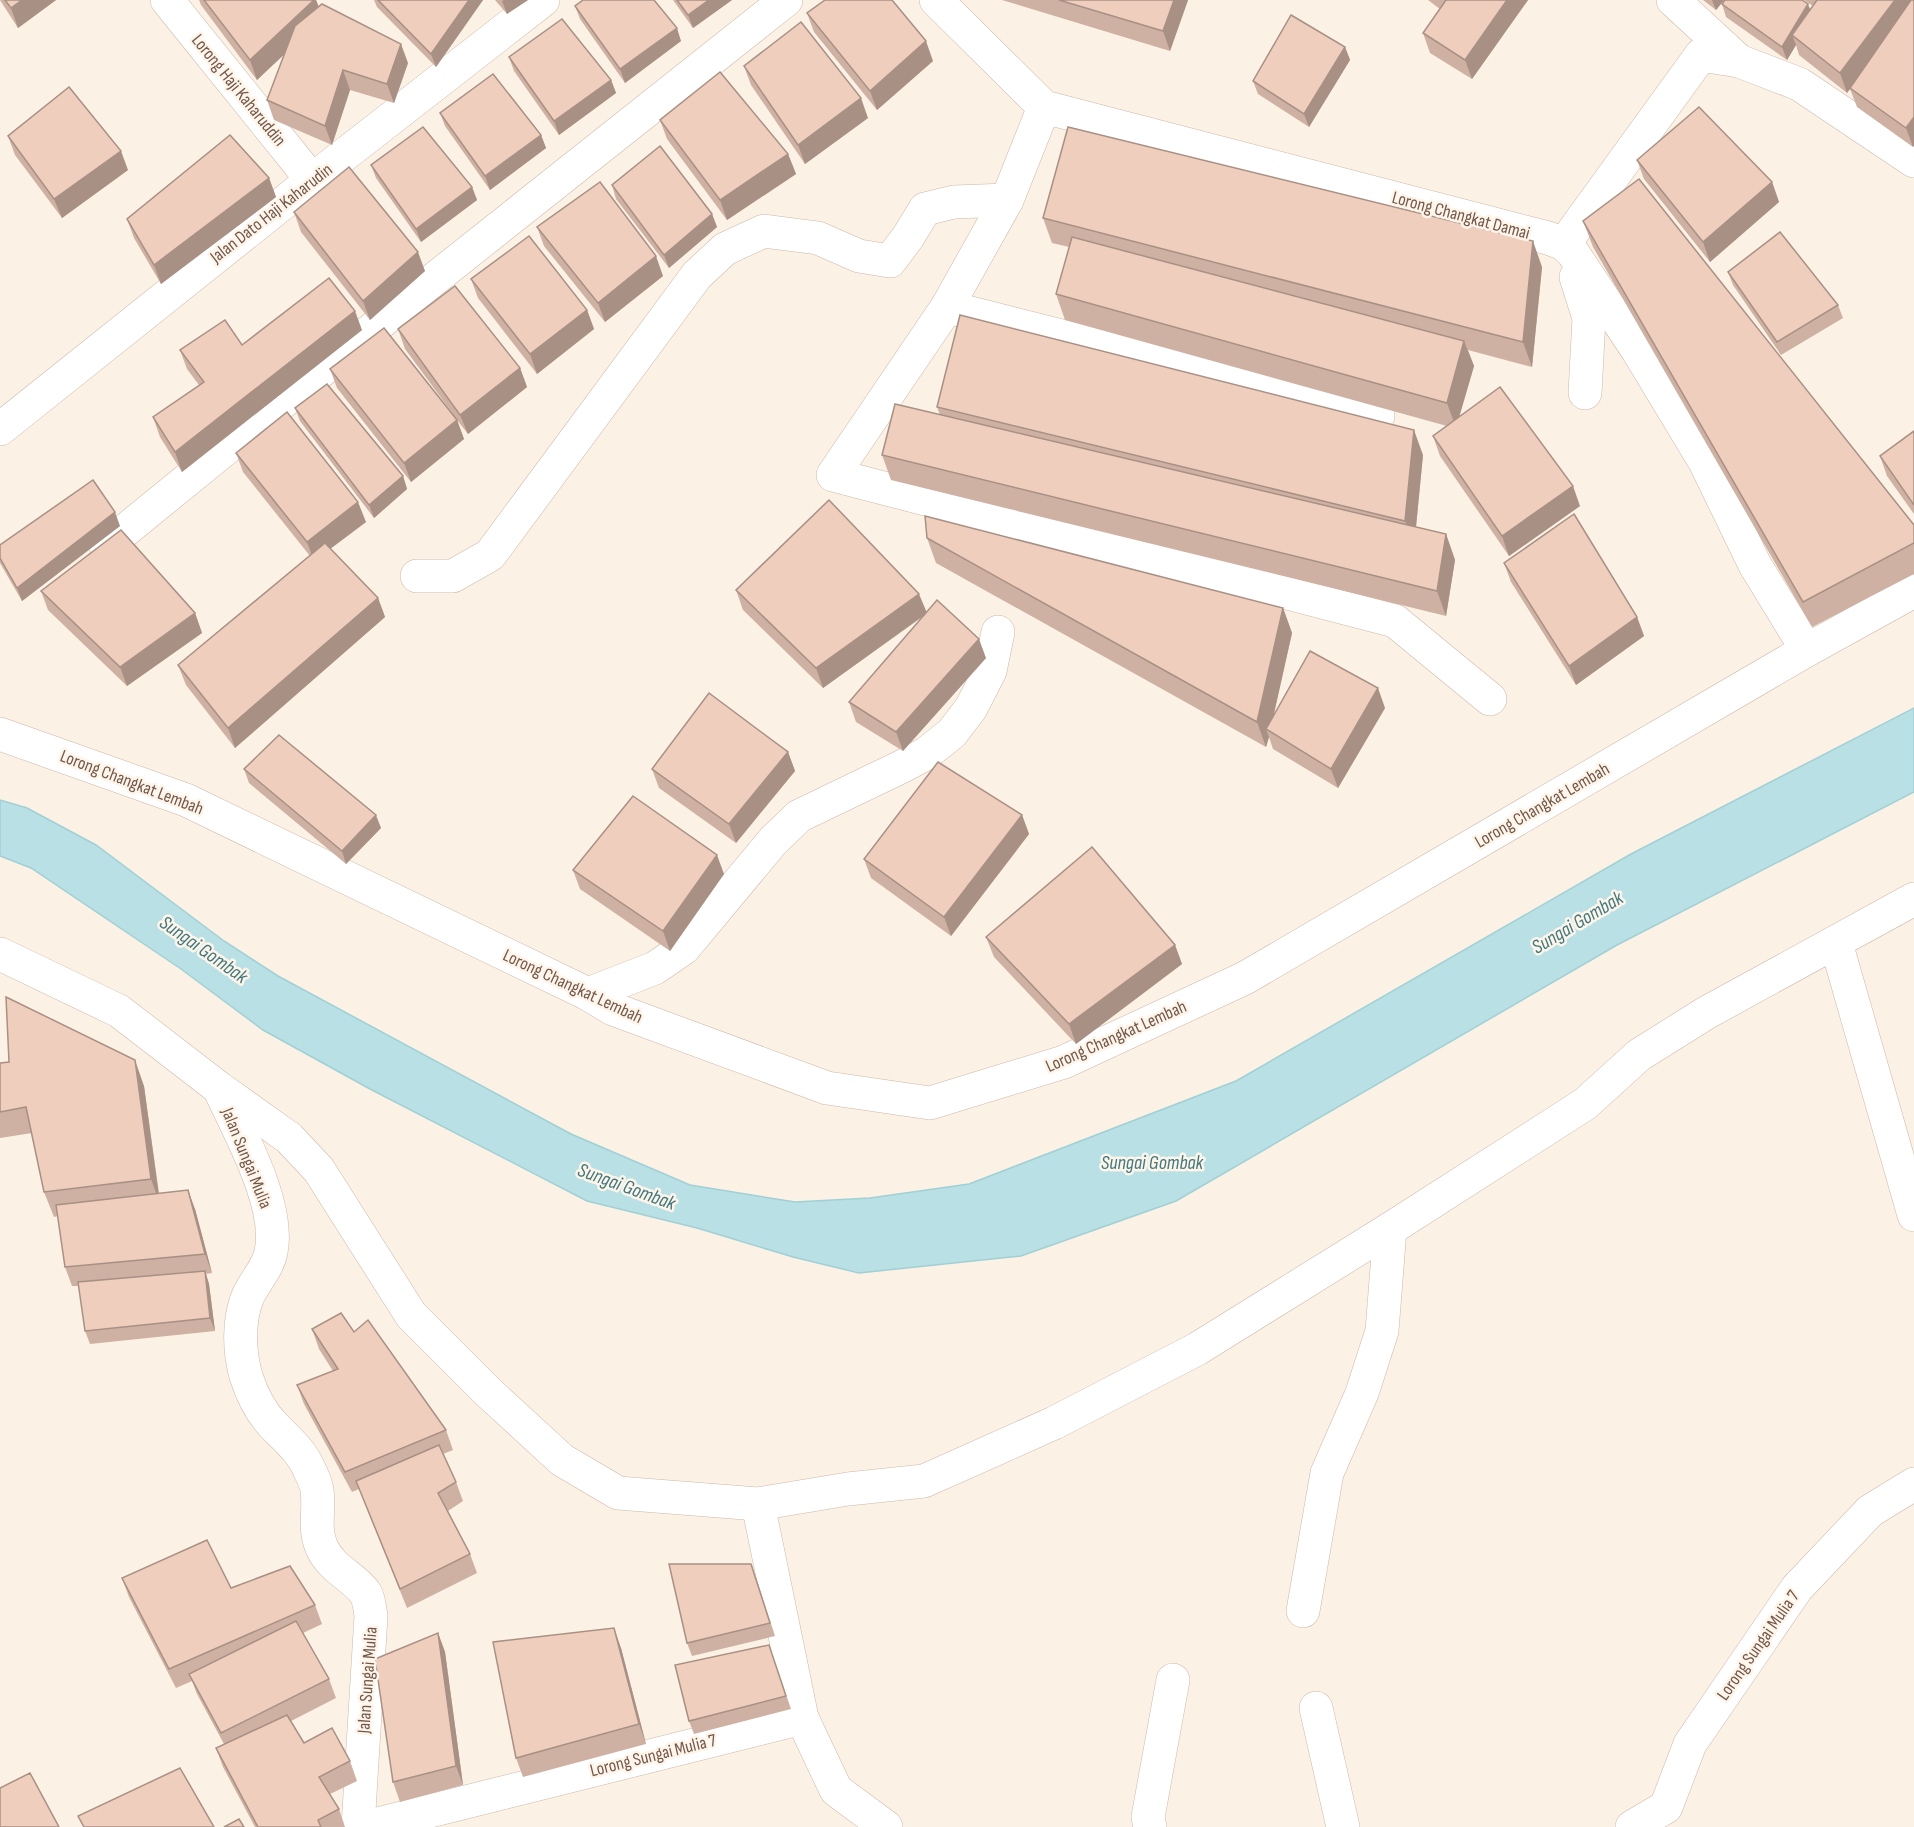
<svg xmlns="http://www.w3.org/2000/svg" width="1914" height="1827" font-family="'Sofia Sans Condensed',sans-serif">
  <rect width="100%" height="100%" fill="#fbf1e4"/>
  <path fill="#b9e0e4" stroke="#a0d0d6" stroke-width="1.5" d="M 1914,708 L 1914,792 L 1617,945 L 1176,1201 L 1021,1256 L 859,1273 L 793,1257 L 697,1228 L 587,1201 L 370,1089 L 263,1030 L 181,969 L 31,868 L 0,856 L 0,800 L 27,808 L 96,845 L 224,941 L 278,976 L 571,1134 L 690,1185 L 795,1202 L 870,1198 L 969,1184 L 1236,1081 L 1631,854 Z"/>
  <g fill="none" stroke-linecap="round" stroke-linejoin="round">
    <g stroke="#cdb8ab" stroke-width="34">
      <g id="minor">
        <path d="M 167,0 L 312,180"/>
        <path d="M 936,0 L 1044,107 L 1548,238 L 1564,244 L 1573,253 L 1638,351 L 1705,462 L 1755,565 L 1807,650"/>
        <path d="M 1673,0 L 1739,61"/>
        <path d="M 1044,107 L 1007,200 L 947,307 L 833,475 L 1395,621 L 1490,699"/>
        <path d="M 1564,244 L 1701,55 L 1739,61 L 1799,84 L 1914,161"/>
        <path d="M 1576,277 L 1589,318 L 1585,393"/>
        <path d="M 947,307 L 1378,416"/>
        <path d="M 0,429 L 312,180 L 543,0"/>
        <path d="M 106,546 L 423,288 L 786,0"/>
        <path d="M 417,576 L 453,576 L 490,555 L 697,275 L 725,249 L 764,231 L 818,238 L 859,256 L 890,261 L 908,237 L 925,209 L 954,202 L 1007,200"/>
        <path d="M 0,734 L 186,800 L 588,994 L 613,1009 L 827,1088 L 930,1103 L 1064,1062 L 1245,978 L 1807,650 L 1914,591"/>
        <path d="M 1836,943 L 1914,1215"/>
        <path d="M 0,954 L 119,1011 L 219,1088 L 289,1138 L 319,1170 L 411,1315 L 488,1392 L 562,1460 L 618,1493 L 758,1504 L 848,1489 L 924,1481 L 1054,1423 L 1197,1349 L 1390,1229 L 1585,1104 L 1639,1055 L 1706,1013 L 1914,899"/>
        <path d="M 588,994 L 655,968 L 684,948 L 773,841 L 799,816 L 901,767 L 927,753 L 952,733 L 971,708 L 990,671 L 998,632"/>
        <path d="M 220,1090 C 239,1132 281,1205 271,1252 C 268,1268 255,1281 248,1296 C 238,1320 239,1352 246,1376 C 252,1395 261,1413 275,1427 C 288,1440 302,1452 309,1469 C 312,1475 316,1483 317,1490 C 320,1510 313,1529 322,1548 C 332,1570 356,1578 366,1594 C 369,1600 370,1609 371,1616 L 358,1827"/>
        <path d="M 758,1504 L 802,1718 L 836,1790 L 886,1827"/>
        <path d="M 1303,1611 L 1327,1473 L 1362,1393 L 1382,1331 L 1390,1229"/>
        <path d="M 1316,1708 L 1343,1827"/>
        <path d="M 366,1827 L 802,1718"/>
        <path d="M 1150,1827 L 1148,1817 L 1173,1680"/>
        <path d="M 1632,1827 L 1666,1807 L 1690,1744 L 1797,1588 L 1870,1511 L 1914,1484"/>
      </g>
    </g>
    <use href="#minor" stroke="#fff" stroke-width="33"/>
  </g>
  <g fill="#ceb1a3">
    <path d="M 0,0 L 56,0 L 18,28 Z"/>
    <path d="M 199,0 L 316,0 L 319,7 L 408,63 L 394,103 L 350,90 L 332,145 L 274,120 L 267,100 L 285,53 L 257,80 L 201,5 Z"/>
    <path d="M 374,0 L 483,0 L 436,67 L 377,7 Z"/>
    <path d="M 495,0 L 528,0 L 507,14 Z"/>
    <path d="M 673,0 L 732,0 L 693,28 Z"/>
    <path d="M 1002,0 L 1188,0 L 1170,51 Z"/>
    <path d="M 1428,0 L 1528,0 L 1472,79 L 1430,53 L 1423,33 L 1440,9 Z"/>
    <path d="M 1703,0 L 1724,0 L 1716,10 Z"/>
    <path d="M 1804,0 L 1914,0 L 1913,147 L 1857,107 L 1850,89 L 1847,93 L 1799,55 L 1796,45 L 1787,60 L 1726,17 L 1722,4 L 1810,10 L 1813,6 Z"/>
    <path d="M 575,6 L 681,41 L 625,83 L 580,19 Z"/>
    <path d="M 807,13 L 933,61 L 877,110 L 814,32 Z"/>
    <path d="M 1345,47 L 1350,60 L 1309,127 L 1258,94 L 1253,81 Z"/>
    <path d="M 509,57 L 611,80 L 616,93 L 559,135 L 514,71 Z"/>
    <path d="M 744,66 L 868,118 L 805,164 L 751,85 Z"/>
    <path d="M 440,113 L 541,135 L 546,148 L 490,190 L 445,126 Z"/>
    <path d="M 660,120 L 788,154 L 796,174 L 727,220 L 667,139 Z"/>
    <path d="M 8,136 L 128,170 L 62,218 L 15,155 Z"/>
    <path d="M 1637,160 L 1772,182 L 1779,202 L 1710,262 L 1644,179 Z"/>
    <path d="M 371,165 L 472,187 L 477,200 L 421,242 L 376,178 Z"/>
    <path d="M 269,178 L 276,197 L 161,284 L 134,238 L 127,219 Z"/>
    <path d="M 612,185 L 712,214 L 717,227 L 669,268 L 616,199 Z"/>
    <path d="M 294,212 L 425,271 L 370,320 L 301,232 Z"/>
    <path d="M 1043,218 L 1542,267 L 1532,367 L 1468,350 L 1474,366 L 1459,417 L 1580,506 L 1509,556 L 1440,456 L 1433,436 L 1447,426 L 1065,320 L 1056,294 L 1069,247 L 1052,243 Z"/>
    <path d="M 1583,221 L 1914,525 L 1914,574 L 1812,627 L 1593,247 Z"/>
    <path d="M 537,227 L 663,276 L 605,322 L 544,246 Z"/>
    <path d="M 1728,272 L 1838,305 L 1843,318 L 1781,355 L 1733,285 Z"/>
    <path d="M 471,279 L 587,310 L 594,329 L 537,374 L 478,298 Z"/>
    <path d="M 398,329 L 520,368 L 527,387 L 468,434 L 457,420 L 464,439 L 411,482 L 337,388 L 330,369 L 453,414 L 405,349 Z"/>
    <path d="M 362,330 L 182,472 L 160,437 L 153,417 L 199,385 L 187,369 L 180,350 L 242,345 Z"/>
    <path d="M 937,407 L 1423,455 L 1416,527 L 1446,534 L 1455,560 L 1446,616 L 891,480 L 882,455 L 940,415 Z"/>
    <path d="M 295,408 L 403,476 L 407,489 L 374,518 L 300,421 Z"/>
    <path d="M 1914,431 L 1914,514 L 1887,476 L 1880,456 Z"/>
    <path d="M 236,453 L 366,522 L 330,549 L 378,598 L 385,617 L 235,748 L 186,685 L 178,665 L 310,556 L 243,472 Z"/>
    <path d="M 120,526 L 22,601 L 0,563 L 0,545 Z"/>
    <path d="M 927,538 L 1283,608 L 1292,633 L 1273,716 L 1385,708 L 1338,788 L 1273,749 L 1269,737 L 1266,747 L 936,563 Z"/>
    <path d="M 1504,563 L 1637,617 L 1644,636 L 1576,685 L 1511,582 Z"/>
    <path d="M 736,590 L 926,613 L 986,658 L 903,751 L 856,722 L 849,702 L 925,615 L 823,688 L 743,610 Z"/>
    <path d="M 41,591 L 195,613 L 202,633 L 127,686 L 48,610 Z"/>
    <path d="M 788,752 L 795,771 L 736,843 L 659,788 L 652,769 Z"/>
    <path d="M 244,769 L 381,828 L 346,864 L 249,783 Z"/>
    <path d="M 1022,815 L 1029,834 L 951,936 L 871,878 L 864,859 Z"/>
    <path d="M 573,870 L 724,874 L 670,951 L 580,889 Z"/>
    <path d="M 986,937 L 1175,945 L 1182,964 L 1076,1044 L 994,957 Z"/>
    <path d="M 0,1063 L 144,1086 L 159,1193 L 195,1209 L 212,1273 L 206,1274 L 209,1284 L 215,1331 L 90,1344 L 85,1331 L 79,1286 L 72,1286 L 65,1267 L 58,1216 L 54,1217 L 44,1192 L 32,1133 L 0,1138 Z"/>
    <path d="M 312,1329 L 354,1332 L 446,1430 L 453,1450 L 443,1454 L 456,1482 L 463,1501 L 448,1511 L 470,1554 L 477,1573 L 407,1608 L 359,1489 L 352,1492 L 304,1404 L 297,1385 L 333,1371 L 319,1349 Z"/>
    <path d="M 756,1577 L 775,1636 L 692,1656 L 687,1643 Z"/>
    <path d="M 122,1578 L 231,1588 L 315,1605 L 322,1624 L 303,1633 L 329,1679 L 336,1698 L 291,1721 L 304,1743 L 350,1761 L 357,1781 L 330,1794 L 339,1809 L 345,1827 L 255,1827 L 223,1767 L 216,1748 L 224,1744 L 197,1694 L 192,1681 L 176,1688 L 129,1597 Z"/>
    <path d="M 438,1633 L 445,1652 L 463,1785 L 400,1802 L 393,1782 Z"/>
    <path d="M 769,1645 L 791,1709 L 694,1734 L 689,1721 Z"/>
    <path d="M 621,1648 L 646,1744 L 523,1777 L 516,1758 Z"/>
  </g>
  <g fill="#a89084">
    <path d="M 22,0 L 56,0 L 18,28 L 11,8 Z"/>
    <path d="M 314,0 L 316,0 L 323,18 L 257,80 L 250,60 Z"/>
    <path d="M 469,0 L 483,0 L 436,67 L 431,54 Z"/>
    <path d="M 504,0 L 528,0 L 507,14 L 502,1 Z"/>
    <path d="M 709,0 L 732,0 L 693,28 L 688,15 Z"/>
    <path d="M 1174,0 L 1188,0 L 1170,51 L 1163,31 Z"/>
    <path d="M 1507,0 L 1528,0 L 1472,79 L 1465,60 Z"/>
    <path d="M 1712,0 L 1724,0 L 1716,10 Z"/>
    <path d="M 1895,0 L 1914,0 L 1914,3 L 1847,93 L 1840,73 Z"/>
    <path d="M 1808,4 L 1813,17 L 1792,35 L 1796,45 L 1787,60 L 1782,47 Z"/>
    <path d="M 677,28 L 681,41 L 625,83 L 620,69 Z"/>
    <path d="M 926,41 L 933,61 L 877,110 L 870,91 Z"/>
    <path d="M 401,44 L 408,63 L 394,103 L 387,84 Z"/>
    <path d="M 1345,47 L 1350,60 L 1309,127 L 1304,114 Z"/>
    <path d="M 343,70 L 350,90 L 332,145 L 325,126 Z"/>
    <path d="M 611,80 L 616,93 L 559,135 L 554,121 Z"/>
    <path d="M 861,98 L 868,118 L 805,164 L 798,145 Z"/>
    <path d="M 1914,117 L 1914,146 L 1913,147 L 1906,128 Z"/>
    <path d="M 541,135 L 546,148 L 490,190 L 485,176 Z"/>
    <path d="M 121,151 L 128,170 L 62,218 L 54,199 Z"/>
    <path d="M 788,154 L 796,174 L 727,220 L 720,200 Z"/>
    <path d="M 269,178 L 276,197 L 161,284 L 154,265 Z"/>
    <path d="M 1772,182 L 1779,202 L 1710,262 L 1703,242 Z"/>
    <path d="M 472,187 L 477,200 L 421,242 L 416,229 Z"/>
    <path d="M 712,214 L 717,227 L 669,268 L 664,255 Z"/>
    <path d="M 1533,241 L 1542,267 L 1532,367 L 1523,342 Z"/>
    <path d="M 418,252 L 425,271 L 370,320 L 363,301 Z"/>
    <path d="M 656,256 L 663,276 L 605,322 L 598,303 Z"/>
    <path d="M 587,310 L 594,329 L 537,374 L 530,354 Z"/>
    <path d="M 355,311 L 362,330 L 182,472 L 175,452 Z"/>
    <path d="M 1464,341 L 1474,366 L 1456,428 L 1447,403 Z"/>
    <path d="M 520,368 L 527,387 L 468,434 L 460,415 Z"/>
    <path d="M 457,420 L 464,439 L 411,482 L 404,463 Z"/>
    <path d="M 1414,430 L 1423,455 L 1414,547 L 1405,521 Z"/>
    <path d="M 403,476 L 407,489 L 374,518 L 369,505 Z"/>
    <path d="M 1573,486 L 1580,506 L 1509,556 L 1502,536 Z"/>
    <path d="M 358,502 L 366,522 L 314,561 L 307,542 Z"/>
    <path d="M 115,512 L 120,526 L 22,601 L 17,588 Z"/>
    <path d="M 1446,534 L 1455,560 L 1446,616 L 1437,591 Z"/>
    <path d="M 919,594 L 927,613 L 823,688 L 816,668 Z"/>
    <path d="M 378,598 L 385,617 L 235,748 L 228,728 Z"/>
    <path d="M 1283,608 L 1292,633 L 1270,732 L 1266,729 L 1269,737 L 1266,747 L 1257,722 Z"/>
    <path d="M 195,613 L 202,633 L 127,686 L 120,667 Z"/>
    <path d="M 1637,617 L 1644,636 L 1576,685 L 1569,666 Z"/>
    <path d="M 979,639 L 986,658 L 903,751 L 896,732 Z"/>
    <path d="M 1378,688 L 1385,708 L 1338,788 L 1331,769 Z"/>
    <path d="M 788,752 L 795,771 L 736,843 L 729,824 Z"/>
    <path d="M 376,815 L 381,828 L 346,864 L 342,851 Z"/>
    <path d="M 1022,815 L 1029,834 L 951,936 L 944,917 Z"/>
    <path d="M 717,855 L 724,874 L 670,951 L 663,931 Z"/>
    <path d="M 1175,945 L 1182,964 L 1076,1044 L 1069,1024 Z"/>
    <path d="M 135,1060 L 144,1086 L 160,1204 L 151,1179 Z"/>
    <path d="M 188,1190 L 195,1209 L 212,1273 L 205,1254 Z"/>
    <path d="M 205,1271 L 209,1284 L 215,1331 L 210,1318 Z"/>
    <path d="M 614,1628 L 621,1648 L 646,1744 L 639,1724 Z"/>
    <path d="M 438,1633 L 445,1652 L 463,1785 L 456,1766 Z"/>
  </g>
  <g fill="#f0cebd" stroke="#a89084" stroke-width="1.5">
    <path d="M 5,0 L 22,0 L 11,8 Z"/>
    <path d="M 204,0 L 314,0 L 250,60 Z"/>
    <path d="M 378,0 L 469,0 L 431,54 Z"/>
    <path d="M 583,0 L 654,0 L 677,28 L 620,69 L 575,6 Z"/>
    <path d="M 677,0 L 709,0 L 688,15 Z"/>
    <path d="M 825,0 L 892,0 L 926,41 L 870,91 L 807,13 Z"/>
    <path d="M 1059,0 L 1174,0 L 1163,31 Z"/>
    <path d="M 1446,0 L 1507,0 L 1465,60 L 1423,33 Z"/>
    <path d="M 1725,0 L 1802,0 L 1808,4 L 1782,47 L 1722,4 Z"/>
    <path d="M 1817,0 L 1895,0 L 1840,73 L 1792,35 Z"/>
    <path d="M 1911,0 L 1914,0 L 1914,117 L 1906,128 L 1850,88 Z"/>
    <path d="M 322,4 L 401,44 L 387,84 L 343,70 L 325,126 L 267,100 L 295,26 Z"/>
    <path d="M 1291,15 L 1345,47 L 1304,114 L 1253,81 Z"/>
    <path d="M 562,19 L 611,80 L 554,121 L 509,57 Z"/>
    <path d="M 801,22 L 861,98 L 798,145 L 744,66 Z"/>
    <path d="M 720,72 L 788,154 L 720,200 L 660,120 Z"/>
    <path d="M 493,74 L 541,135 L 485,176 L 440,113 Z"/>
    <path d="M 69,87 L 121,151 L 54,199 L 8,136 Z"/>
    <path d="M 1699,107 L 1772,182 L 1703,242 L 1637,160 Z"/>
    <path d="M 423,127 L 472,187 L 416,229 L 371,165 Z"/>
    <path d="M 1068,127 L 1533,241 L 1523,342 L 1043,218 Z"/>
    <path d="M 230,135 L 269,178 L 154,265 L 127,219 Z"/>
    <path d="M 660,146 L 712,214 L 664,255 L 612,185 Z"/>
    <path d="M 349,167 L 418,252 L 363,301 L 294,212 Z"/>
    <path d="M 1639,179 L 1914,525 L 1914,543 L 1803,602 L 1583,221 Z"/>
    <path d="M 600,182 L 656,256 L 598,303 L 537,227 Z"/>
    <path d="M 1780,232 L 1838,305 L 1777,342 L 1728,272 Z"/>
    <path d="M 529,236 L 587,310 L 530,354 L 471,279 Z"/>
    <path d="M 1072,237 L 1464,341 L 1447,403 L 1056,294 Z"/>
    <path d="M 329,278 L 355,311 L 175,452 L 153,417 L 204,382 L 180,350 L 225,320 L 242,345 Z"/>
    <path d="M 455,286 L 520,368 L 460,415 L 398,329 Z"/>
    <path d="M 960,315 L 1414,430 L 1405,521 L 937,407 Z"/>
    <path d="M 384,328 L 457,420 L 404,463 L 330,369 Z"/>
    <path d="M 327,384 L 403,476 L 369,505 L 295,408 Z"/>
    <path d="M 1500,387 L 1573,486 L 1502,536 L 1433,436 Z"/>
    <path d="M 895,404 L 1446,534 L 1437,591 L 882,455 Z"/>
    <path d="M 287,412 L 358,502 L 307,542 L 236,453 Z"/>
    <path d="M 1914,431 L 1914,505 L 1880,456 Z"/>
    <path d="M 93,480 L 115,512 L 17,588 L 0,558 L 0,545 Z"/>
    <path d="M 829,500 L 919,594 L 816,668 L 736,590 Z"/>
    <path d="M 1574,514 L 1637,617 L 1569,666 L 1504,563 Z"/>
    <path d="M 925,516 L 1283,608 L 1257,722 L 927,538 Z"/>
    <path d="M 121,530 L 195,613 L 120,667 L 41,591 Z"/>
    <path d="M 325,543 L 378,598 L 228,728 L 178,665 Z"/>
    <path d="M 937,600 L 979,639 L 896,732 L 849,702 Z"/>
    <path d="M 1310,651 L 1378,688 L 1331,769 L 1266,729 Z"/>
    <path d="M 709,693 L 788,752 L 729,824 L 652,769 Z"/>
    <path d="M 279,735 L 376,815 L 342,851 L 244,769 Z"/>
    <path d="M 938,762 L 1022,815 L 944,917 L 864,859 Z"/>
    <path d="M 633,796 L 717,855 L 663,931 L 573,870 Z"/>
    <path d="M 1092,847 L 1175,945 L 1069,1024 L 986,937 Z"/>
    <path d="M 6,997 L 135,1060 L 151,1179 L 44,1192 L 26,1107 L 0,1112 L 0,1063 L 9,1062 Z"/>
    <path d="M 188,1190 L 205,1254 L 65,1267 L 56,1205 Z"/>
    <path d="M 205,1271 L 210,1318 L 85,1331 L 78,1282 Z"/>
    <path d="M 341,1313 L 354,1332 L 368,1320 L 446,1430 L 345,1472 L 297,1385 L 338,1369 L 312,1329 Z"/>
    <path d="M 439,1445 L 456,1482 L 438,1493 L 470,1554 L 400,1589 L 356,1481 Z"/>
    <path d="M 207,1540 L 231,1588 L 290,1566 L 315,1605 L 169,1669 L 122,1578 Z"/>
    <path d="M 669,1564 L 751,1564 L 770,1623 L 687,1643 Z"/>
    <path d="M 296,1621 L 329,1679 L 221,1733 L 189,1674 Z"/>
    <path d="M 614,1628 L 639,1724 L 516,1758 L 493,1642 Z"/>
    <path d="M 438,1633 L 456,1766 L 393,1782 L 375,1659 Z"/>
    <path d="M 769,1645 L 786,1696 L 689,1721 L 675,1665 Z"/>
    <path d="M 287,1715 L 304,1743 L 332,1728 L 350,1761 L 319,1777 L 339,1809 L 318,1820 L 321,1827 L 258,1827 L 216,1748 Z"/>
    <path d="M 180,1768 L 214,1827 L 84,1827 L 78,1816 Z"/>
    <path d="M 30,1773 L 59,1827 L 0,1827 L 0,1788 Z"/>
    <path d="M 239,1819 L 244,1827 L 224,1827 Z"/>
  </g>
  <g text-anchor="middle" stroke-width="5" stroke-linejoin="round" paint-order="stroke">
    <g font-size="18" fill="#73574b" stroke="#fef5ea">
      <text transform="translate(239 90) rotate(51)" y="6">Lorong Haji Kaharuddin</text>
      <text transform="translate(271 213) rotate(-38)" y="6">Jalan Dato Haji Kaharudin</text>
      <text transform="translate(1461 215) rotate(15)" y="6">Lorong Changkat Damai</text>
      <text transform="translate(132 782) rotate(21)" y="6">Lorong Changkat Lembah</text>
      <text transform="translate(1542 805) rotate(-30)" y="6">Lorong Changkat Lembah</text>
      <text transform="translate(573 986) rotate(25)" y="6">Lorong Changkat Lembah</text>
      <text transform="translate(1116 1036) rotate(-24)" y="6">Lorong Changkat Lembah</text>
      <text transform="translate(247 1158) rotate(68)" y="6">Jalan Sungai Mulia</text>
      <text transform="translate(1758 1645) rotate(-55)" y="6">Lorong Sungai Mulia 7</text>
      <text transform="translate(367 1680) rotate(-86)" y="6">Jalan Sungai Mulia</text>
      <text transform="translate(653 1755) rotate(-14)" y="6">Lorong Sungai Mulia 7</text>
    </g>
    <g font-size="20" font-style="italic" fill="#42787f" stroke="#fef5ea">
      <text transform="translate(1577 922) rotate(-31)" y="7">Sungai Gombak</text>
      <text transform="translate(204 949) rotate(35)" y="7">Sungai Gombak</text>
      <text x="1152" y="1169">Sungai Gombak</text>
      <text transform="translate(627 1186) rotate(20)" y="7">Sungai Gombak</text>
    </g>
  </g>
</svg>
